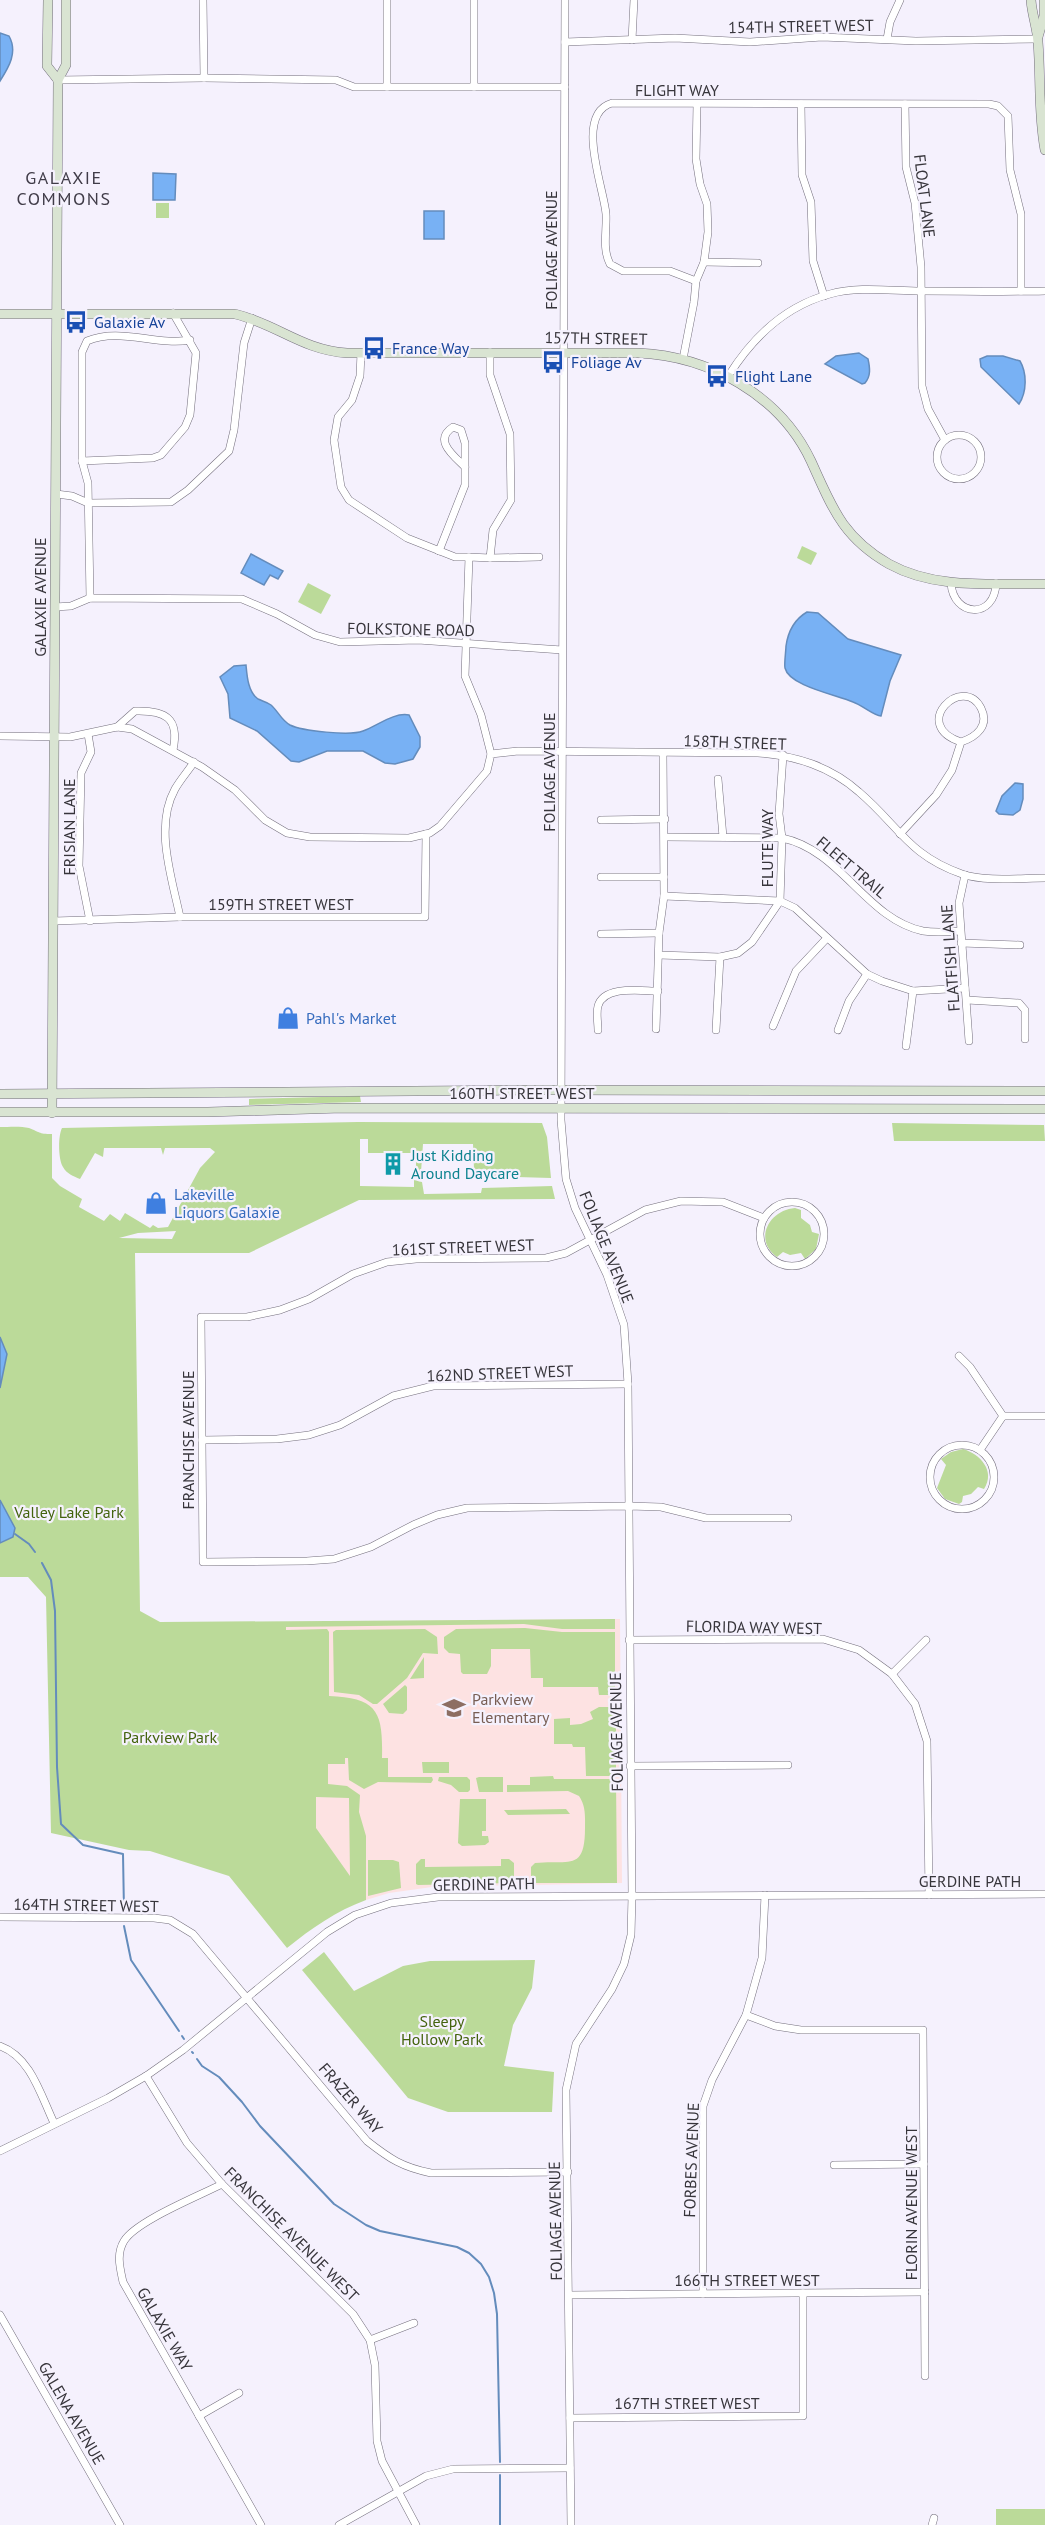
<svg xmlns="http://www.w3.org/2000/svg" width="1045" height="2525" font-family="'PT Sans',sans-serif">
  <rect width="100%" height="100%" fill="#f5f1fd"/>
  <path fill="#fde2e2" d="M 620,1619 L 622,1883 L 432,1887 L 389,1893 L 366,1900 L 287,1787 L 286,1622 Z"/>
  <g fill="#bbda99" fill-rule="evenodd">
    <rect x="156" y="203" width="13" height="15"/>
    <path d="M 802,546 L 817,553 L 811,565 L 797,558 Z"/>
    <path d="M 308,583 L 331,595 L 321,614 L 298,602 Z"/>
    <path d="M 360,1096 L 361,1102 L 249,1105 L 249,1099 Z"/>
    <path d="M 358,1122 L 542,1123 L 547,1137 L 551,1178 L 480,1176 L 474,1169 L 473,1144 L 423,1144 L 421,1172 L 416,1174 L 416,1153 L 368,1153 L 368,1139 L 360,1139 L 360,1186 L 414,1187 L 414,1180 L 422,1182 L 424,1194 L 481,1193 L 482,1188 L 552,1186 L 555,1199 L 359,1200 L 249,1253 L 135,1253 L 140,1611 L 160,1622 L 615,1619 L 615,1629 L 562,1629 L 524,1624 L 286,1627 L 286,1630 L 327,1629 L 329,1632 L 329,1696 C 378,1698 383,1712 382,1758 L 388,1758 L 388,1777 L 432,1777 L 433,1780 L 431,1783 L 378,1782 L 364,1789 L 349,1780 L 348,1758 L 345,1758 L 345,1764 L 328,1764 L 328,1784 L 347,1786 L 360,1795 L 359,1812 L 366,1836 L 366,1900 C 336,1911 312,1928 287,1948 L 229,1876 L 150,1851 L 129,1850 L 51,1833 L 46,1597 L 28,1577 L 0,1577 L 0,1127 C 9,1127 21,1126 29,1128 C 40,1132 38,1134 52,1134 L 52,1178 L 60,1186 L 82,1199 L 79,1207 L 104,1221 L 110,1214 L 120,1221 L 125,1213 L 150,1228 L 153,1225 L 158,1228 L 168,1227 L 200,1168 L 215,1152 L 210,1148 L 165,1148 L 163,1155 L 161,1148 L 104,1148 L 103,1157 L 95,1153 L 80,1179 C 73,1176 67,1174 63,1167 C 58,1159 58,1136 62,1128 ZM 176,1231 L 172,1239 L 119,1238 L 138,1233 ZM 316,1797 L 349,1798 L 350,1876 L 316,1828 Z"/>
    <path d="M 892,1123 L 1044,1125 L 1045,1141 L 894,1141 Z"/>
    <path d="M 795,1208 L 801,1210 L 801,1218 L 810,1225 L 812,1232 L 819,1234 L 816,1249 L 805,1259 L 801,1253 L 790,1255 L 783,1252 L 777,1257 C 753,1240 769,1210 795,1208 Z"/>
    <path d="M 963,1449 C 980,1454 996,1471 984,1489 L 978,1487 L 971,1494 L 963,1496 L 962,1502 L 959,1504 L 945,1499 L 937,1488 L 946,1465 L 941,1459 L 951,1452 Z"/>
    <path d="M 525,1628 L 562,1632 L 615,1632 L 615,1695 L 599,1695 L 598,1687 L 543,1687 L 543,1678 L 531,1678 L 530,1649 L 491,1649 L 491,1666 L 487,1674 L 463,1674 L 461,1672 L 460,1654 L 449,1653 L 444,1648 L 444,1637 L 456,1629 Z"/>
    <path d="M 425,1629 L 437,1637 L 438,1654 L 423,1653 L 407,1678 L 377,1704 L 373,1704 L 359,1695 L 334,1692 L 333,1632 L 336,1630 Z"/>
    <path d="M 424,1657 L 424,1678 L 410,1679 Z"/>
    <path d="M 405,1685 L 407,1687 L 407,1710 L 403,1714 L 389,1713 L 383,1704 Z"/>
    <path d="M 599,1707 L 614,1707 L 616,1710 L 616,1776 L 586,1776 L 585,1747 L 573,1747 L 572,1744 L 554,1744 L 554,1719 L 570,1718 L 570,1725 L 581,1724 L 593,1719 L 590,1712 Z"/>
    <path d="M 422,1762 L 449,1762 L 449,1773 L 423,1773 Z"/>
    <path d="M 553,1776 L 554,1779 L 616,1779 L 617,1883 L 531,1883 L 531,1867 L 535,1863 C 568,1859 585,1873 585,1828 C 585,1817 586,1806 579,1796 L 568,1791 L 507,1792 L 507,1785 L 530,1785 L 530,1777 Z"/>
    <path d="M 467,1777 L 470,1780 L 470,1790 L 468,1792 L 459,1792 L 451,1785 L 438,1781 L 439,1777 Z"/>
    <path d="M 479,1777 L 503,1777 L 503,1792 L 479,1792 L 476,1778 Z"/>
    <path d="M 460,1799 L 486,1799 L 486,1831 L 482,1831 L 482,1836 L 488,1836 L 489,1842 L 485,1845 L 462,1846 L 458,1843 Z"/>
    <path d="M 566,1809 L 570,1814 L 508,1815 L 504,1810 Z"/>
    <path d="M 421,1859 L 425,1859 L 425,1867 L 501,1866 L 501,1859 L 509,1859 L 514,1863 L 514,1883 L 418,1885 L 416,1884 L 416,1864 Z"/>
    <path d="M 368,1860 L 393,1860 L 399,1862 L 401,1888 L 368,1896 Z"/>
    <path d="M 324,1952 L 354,1991 L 403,1966 L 430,1961 L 535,1960 L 532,1988 L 513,2025 L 504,2066 L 554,2072 L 552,2112 L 448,2112 L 408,2098 L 302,1970 Z"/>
    <rect x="996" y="2509" width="49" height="16"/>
  </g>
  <g fill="#78b1f4" stroke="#648cbc" stroke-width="1.5">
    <path d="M 0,33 L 9,36 C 18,52 9,67 0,81 Z"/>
    <path d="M 153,173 L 176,174 L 175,200 L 153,200 Z"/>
    <rect x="424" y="211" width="20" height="28"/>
    <path d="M 859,353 L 868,359 C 870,368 871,376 865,383 L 862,384 L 825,364 L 836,356 Z"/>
    <path d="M 987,356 L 1003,356 L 1020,361 C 1027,373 1027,392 1019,404 L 981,367 L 980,359 Z"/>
    <path d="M 251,554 L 283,571 L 278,579 L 270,575 L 264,585 L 241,573 Z"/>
    <path d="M 807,612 L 818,613 L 848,639 L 901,655 L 890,681 L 881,716 C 874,716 862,705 853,702 C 837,695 789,686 785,668 C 784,665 786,650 786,646 C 788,632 795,619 807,612 Z"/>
    <path d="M 246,665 C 247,676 248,692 258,699 C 262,701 267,702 271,705 C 278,711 281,720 290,725 C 302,731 350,736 363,731 C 377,726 394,712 409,715 L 420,737 L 420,747 L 413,759 L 395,764 L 385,763 L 363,751 L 327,751 L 299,762 L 291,761 L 257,731 L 230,718 L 228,694 L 220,677 L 234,666 Z"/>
    <path d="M 1015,783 L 1023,784 L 1023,799 L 1020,810 L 1013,815 L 999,814 L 996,811 L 1002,796 Z"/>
    <path d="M 0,1337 L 7,1354 L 0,1388 Z"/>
    <path d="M 0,1500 L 15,1528 L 13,1537 L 0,1543 Z"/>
  </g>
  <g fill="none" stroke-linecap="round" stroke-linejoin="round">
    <g stroke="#648cbc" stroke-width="2">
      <path d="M 15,1534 L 29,1544 L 35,1552"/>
      <path d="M 42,1563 L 51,1580 L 55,1611 L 57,1767 L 61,1824 L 83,1845 L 123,1854 L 124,1911"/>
      <path d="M 124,1926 L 131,1960 L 179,2031"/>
      <path d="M 182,2036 L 184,2039"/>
      <path d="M 192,2052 L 193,2053"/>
      <path d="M 197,2059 L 202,2066 L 219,2077 L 242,2102 L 260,2126 L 334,2204 L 366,2225 L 380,2231 L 457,2247 L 469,2253 L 481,2264 L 489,2277 L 494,2293 L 497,2314 L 500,2462"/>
      <path d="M 500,2475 L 500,2525"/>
    </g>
    <g stroke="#746f7d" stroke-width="8">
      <g id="street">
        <path d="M 565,0 L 561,1120 L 566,1179 L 575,1208 L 607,1275 L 624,1325 L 628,1384 L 632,1896 L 631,1935 L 624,1964 L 612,1989 L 576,2044 L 566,2090 L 571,2525"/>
        <path d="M 887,39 L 890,22 L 900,0"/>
        <path d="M 632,40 L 634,0"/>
        <path d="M 565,42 L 675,38 L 750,42 L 822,37 L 916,41 L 1038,39"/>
        <path d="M 204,78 L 336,80 L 354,87 L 565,87"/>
        <path d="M 58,80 L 204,78 L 203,0"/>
        <path d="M 387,87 L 387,0"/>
        <path d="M 474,87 L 474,0"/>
        <path d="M 801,104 L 802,175 L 811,202 L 813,261 L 824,296"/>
        <path d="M 905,104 L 906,167 L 915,203 L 921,267 L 922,386 L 928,409 L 945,440"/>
        <path d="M 704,262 L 758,263"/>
        <path d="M 696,281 L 670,271 L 623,271 L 610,264 C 602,249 607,230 606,214 C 604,188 574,114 612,103 L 989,104 L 998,106 L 1008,116 L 1010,170 L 1021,214 L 1021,291"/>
        <path d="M 490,352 L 490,375 L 510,434 L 511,500 L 493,530 L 490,558 L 469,557 L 465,676 L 481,715 L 491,754"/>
        <path d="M 361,353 L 360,376 L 352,400 L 338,417 L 334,440 L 341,487 L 349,500 L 407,538 L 455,557 L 469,557"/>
        <path d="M 683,359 L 694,302 L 696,281 L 704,262 L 708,232 L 707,204 L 700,184 L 696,159 L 697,104"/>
        <path d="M 729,375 C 753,337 785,306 830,294 C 858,286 892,291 921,291 C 962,291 1004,292 1045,291"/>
        <circle cx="959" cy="457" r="22"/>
        <path d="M 82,461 L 153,458 L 161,455 L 185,427 L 190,415 L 196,353 L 173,313"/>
        <path d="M 56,494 L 72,496 L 88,503 L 171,502 L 188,490 L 229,451 L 234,430 L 244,343 L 252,318"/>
        <path d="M 439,551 L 465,485 L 465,443 L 461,430 L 453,427 C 433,440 453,455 465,467"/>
        <path d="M 490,558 L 539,557"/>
        <path d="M 951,583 C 953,617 995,620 996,583"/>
        <path d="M 90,598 L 88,483 L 82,461 L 82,352 L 87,341 C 119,327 157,346 190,340"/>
        <path d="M 55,607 L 71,606 L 90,598 L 242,599 L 277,614 L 315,635 L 340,642 L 418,640 L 562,650"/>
        <path d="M 117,727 L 135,711 C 165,710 180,718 173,750"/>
        <path d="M 88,734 L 91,752 L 81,773 L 79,866 L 90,921"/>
        <path d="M 0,736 L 70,737 L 117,727 L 132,729 L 202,767 L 235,790 L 265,820 L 287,833 L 310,837 L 409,838 L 430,833 L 440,826 L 487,771 L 491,754 L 518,751 L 758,753 C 796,756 830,766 859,792 C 899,826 908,855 962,874 C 985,882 1021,878 1045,878"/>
        <path d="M 718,779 L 723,837"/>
        <path d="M 601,820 L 665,819"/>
        <path d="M 900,834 L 936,795 L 952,770 L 961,742 C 976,737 990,726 981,708 C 963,673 909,725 961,742"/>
        <path d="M 665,837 L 782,838 C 841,850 866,919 923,931 C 936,933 948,932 960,931"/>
        <path d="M 965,875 L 959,903 L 969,1041"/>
        <path d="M 601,877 L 664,877"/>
        <path d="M 664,896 L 780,901 L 795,908 L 867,974 L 882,981 L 913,991 L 965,988"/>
        <path d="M 180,917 C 172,878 154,827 175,789 C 180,780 188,771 194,762"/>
        <path d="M 54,921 L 180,917 L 425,917 L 426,834"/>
        <path d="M 601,934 L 659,933"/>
        <path d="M 961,943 L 1020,945"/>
        <path d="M 659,955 L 720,957 L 738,953 L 752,942 L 780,901 L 782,838 L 779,814 L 783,755"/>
        <path d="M 967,1000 L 1019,1003 L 1025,1010 L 1025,1039"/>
        <path d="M 773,1026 L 796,971 L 827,938"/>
        <path d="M 656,1029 L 659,933 L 664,896 L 663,753"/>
        <path d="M 598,1030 C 598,1023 596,1013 598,1006 C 604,985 641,991 658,991"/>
        <path d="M 716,1030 L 720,957"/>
        <path d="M 838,1030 L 849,1001 L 867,974"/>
        <path d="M 906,1046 L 913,991"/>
        <circle cx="792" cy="1234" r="32"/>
        <path d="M 764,1218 L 723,1202 L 681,1201 L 645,1210 L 566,1253 L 546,1258 L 416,1259 L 387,1262 L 353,1274 L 309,1299 L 280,1310 L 247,1317 L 201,1317 L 203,1562 L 307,1561 L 334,1559 L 371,1547 L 413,1525 L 437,1515 L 467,1508 L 629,1506 L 661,1507 L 706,1518 L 788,1518"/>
        <path d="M 959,1356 L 970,1367 L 1003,1416 L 1045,1416"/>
        <path d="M 202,1440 L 277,1439 L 309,1435 L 340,1425 L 393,1396 L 433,1386 L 628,1384"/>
        <circle cx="962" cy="1477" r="32"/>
        <path d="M 980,1450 L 1003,1416"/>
        <path d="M 629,1640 L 823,1639 L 859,1650 L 892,1674 L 915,1704 L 927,1741 L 929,1895"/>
        <path d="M 892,1674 L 926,1640"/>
        <path d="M 630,1766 L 788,1765"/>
        <path d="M 0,1917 L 154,1918 L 170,1920 L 193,1934 L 367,2141 C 390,2159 402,2167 431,2173 L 568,2172"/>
        <path d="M 746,2015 L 775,2026 L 801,2030 L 923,2030 L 925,2376"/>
        <path d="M 0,2046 C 31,2057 41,2096 54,2123"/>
        <path d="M 146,2076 L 187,2143 L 222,2184 L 353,2314 L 370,2340 L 375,2365 L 377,2441 L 382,2461 L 416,2525"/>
        <path d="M 0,2151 L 108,2098 L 146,2076 L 183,2050 L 327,1932 L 355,1915 L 391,1903 L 438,1897 L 1045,1894"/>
        <path d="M 834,2165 L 924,2164"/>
        <path d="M 222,2184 C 199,2196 136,2221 124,2241 C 116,2254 120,2268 123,2282 L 261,2525"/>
        <path d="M 703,2294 L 703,2106 L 712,2080 L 746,2015 L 762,1958 L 765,1895"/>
        <path d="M 569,2295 L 925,2292"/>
        <path d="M 0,2315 L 120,2525"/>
        <path d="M 370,2340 L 414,2323"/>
        <path d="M 199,2416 L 239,2393"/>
        <path d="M 570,2418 L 803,2416 L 803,2293"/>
        <path d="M 339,2525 L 426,2476 L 453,2469 L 570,2468"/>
        <path d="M 932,2525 L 934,2518"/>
      </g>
    </g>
    <g stroke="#746f7d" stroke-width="10">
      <g id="secondary">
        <path d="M 48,0 L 47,66 L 58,80"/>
        <path d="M 1031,0 C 1032,15 1037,27 1038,42 C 1041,78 1038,113 1045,150"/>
        <path d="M 1038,37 L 1044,16 L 1044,0"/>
        <path d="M 0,314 L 235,314 C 277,324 302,350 347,353 L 638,353 C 709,356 780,395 811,461 C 832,507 842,537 889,564 C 936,590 993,583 1045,584"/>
        <path d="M 0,1094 L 547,1090 L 1045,1091"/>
        <path d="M 0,1112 L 208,1112 L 342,1108 L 1045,1109"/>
        <path d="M 52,1113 L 58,80 L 66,65 L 66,0"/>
      </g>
    </g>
    <use href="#street" stroke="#fff" stroke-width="7"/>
    <use href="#secondary" stroke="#d9e4d2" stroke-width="9"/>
  </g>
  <defs>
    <g id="bus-bare" transform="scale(1.8)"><path d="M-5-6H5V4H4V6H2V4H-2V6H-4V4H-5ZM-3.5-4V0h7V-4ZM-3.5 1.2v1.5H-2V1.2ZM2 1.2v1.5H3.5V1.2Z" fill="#1a4fb4" stroke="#f5f1fd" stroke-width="2.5" paint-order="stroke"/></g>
    <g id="shop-bare" transform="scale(1.8)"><path d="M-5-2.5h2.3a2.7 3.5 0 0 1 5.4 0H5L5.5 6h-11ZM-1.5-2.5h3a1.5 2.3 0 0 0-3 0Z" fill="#3f7fe0" stroke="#f5f1fd" stroke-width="2.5" paint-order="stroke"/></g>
    <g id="building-bare" transform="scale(1.8)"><path d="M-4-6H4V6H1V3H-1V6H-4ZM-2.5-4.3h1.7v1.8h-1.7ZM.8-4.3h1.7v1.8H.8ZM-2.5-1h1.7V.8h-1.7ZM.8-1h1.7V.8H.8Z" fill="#0f9aa8" stroke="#f5f1fd" stroke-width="2.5" paint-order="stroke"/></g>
    <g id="school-bare" transform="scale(1.8)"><path d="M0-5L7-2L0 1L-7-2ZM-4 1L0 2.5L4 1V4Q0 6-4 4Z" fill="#8d6e63" stroke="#f5f1fd" stroke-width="2.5" paint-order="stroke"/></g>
  </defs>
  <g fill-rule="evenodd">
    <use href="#bus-bare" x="76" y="322"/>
    <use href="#bus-bare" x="374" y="348"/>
    <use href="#bus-bare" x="553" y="362"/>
    <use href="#bus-bare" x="717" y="376"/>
    <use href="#shop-bare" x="288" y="1018"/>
    <use href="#building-bare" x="393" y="1164"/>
    <use href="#shop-bare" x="156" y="1203"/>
    <use href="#school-bare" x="454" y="1708"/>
  </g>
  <g text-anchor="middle" stroke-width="4.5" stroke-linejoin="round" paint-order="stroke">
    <g font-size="16" fill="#37353b" stroke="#f5f1fd">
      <text transform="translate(801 26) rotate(-1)" y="6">154TH STREET WEST</text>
      <text x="677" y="96">FLIGHT WAY</text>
      <text transform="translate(925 196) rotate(83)" y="6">FLOAT LANE</text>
      <text transform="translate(551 250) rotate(-90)" y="6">FOLIAGE AVENUE</text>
      <text transform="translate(596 338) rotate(1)" y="6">157TH STREET</text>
      <text transform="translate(40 597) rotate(-90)" y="6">GALAXIE AVENUE</text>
      <text transform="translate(411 629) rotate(1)" y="6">FOLKSTONE ROAD</text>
      <text transform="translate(735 742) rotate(2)" y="6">158TH STREET</text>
      <text transform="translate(549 772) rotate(-90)" y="6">FOLIAGE AVENUE</text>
      <text transform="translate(69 827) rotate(-90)" y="6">FRISIAN LANE</text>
      <text transform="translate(767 848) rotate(-90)" y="6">FLUTE WAY</text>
      <text transform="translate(852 867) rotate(40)" y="6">FLEET TRAIL</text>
      <text x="281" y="910">159TH STREET WEST</text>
      <text transform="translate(950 958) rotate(-94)" y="6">FLATFISH LANE</text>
      <text x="522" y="1099">160TH STREET WEST</text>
      <text transform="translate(463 1247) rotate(-2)" y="6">161ST STREET WEST</text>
      <text transform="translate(607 1247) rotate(68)" y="6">FOLIAGE AVENUE</text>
      <text transform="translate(500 1373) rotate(-2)" y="6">162ND STREET WEST</text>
      <text transform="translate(188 1440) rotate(-90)" y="6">FRANCHISE AVENUE</text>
      <text transform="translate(754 1627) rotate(1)" y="6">FLORIDA WAY WEST</text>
      <text transform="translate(616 1732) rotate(-91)" y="6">FOLIAGE AVENUE</text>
      <text x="970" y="1887">GERDINE PATH</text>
      <text transform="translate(484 1884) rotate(-1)" y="6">GERDINE PATH</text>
      <text transform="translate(86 1905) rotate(1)" y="6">164TH STREET WEST</text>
      <text transform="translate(351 2098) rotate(49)" y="6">FRAZER WAY</text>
      <text transform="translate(691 2160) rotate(-88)" y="6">FORBES AVENUE</text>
      <text transform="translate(911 2203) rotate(-90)" y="6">FLORIN AVENUE WEST</text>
      <text transform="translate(555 2221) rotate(-91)" y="6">FOLIAGE AVENUE</text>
      <text transform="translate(292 2234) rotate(45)" y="6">FRANCHISE AVENUE WEST</text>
      <text x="747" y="2286">166TH STREET WEST</text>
      <text transform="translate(165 2329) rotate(60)" y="6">GALAXIE WAY</text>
      <text x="687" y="2409">167TH STREET WEST</text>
      <text transform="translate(72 2413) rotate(60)" y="6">GALENA AVENUE</text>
    </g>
    <g font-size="16" fill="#164399" stroke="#f5f1fd" text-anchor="start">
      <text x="94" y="328">Galaxie Av</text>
      <text x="392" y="354">France Way</text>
      <text x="571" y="368">Foliage Av</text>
      <text x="735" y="382">Flight Lane</text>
    </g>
    <g font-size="16" fill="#366cbe" stroke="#f5f1fd" text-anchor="start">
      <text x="306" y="1024">Pahl's Market</text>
      <text x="174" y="1200">Lakeville<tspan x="174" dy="18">Liquors Galaxie</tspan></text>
    </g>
    <g font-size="16" fill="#0d838f" stroke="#f5f1fd" text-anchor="start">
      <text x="411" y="1161">Just Kidding<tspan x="411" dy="18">Around Daycare</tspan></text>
    </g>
    <g font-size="16" fill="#43630d" stroke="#f5f1fd">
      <text x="69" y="1518">Valley Lake Park</text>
      <text x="170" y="1743">Parkview Park</text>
      <text x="442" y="2027">Sleepy<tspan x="442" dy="18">Hollow Park</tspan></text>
    </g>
    <g font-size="16" fill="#785e54" stroke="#f5f1fd" text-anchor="start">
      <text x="472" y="1705">Parkview<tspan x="472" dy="18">Elementary</tspan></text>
    </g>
    <g font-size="18" letter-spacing="1.5" fill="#403c48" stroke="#f5f1fd">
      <text x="64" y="184">GALAXIE<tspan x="64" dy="21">COMMONS</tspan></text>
    </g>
  </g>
</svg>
